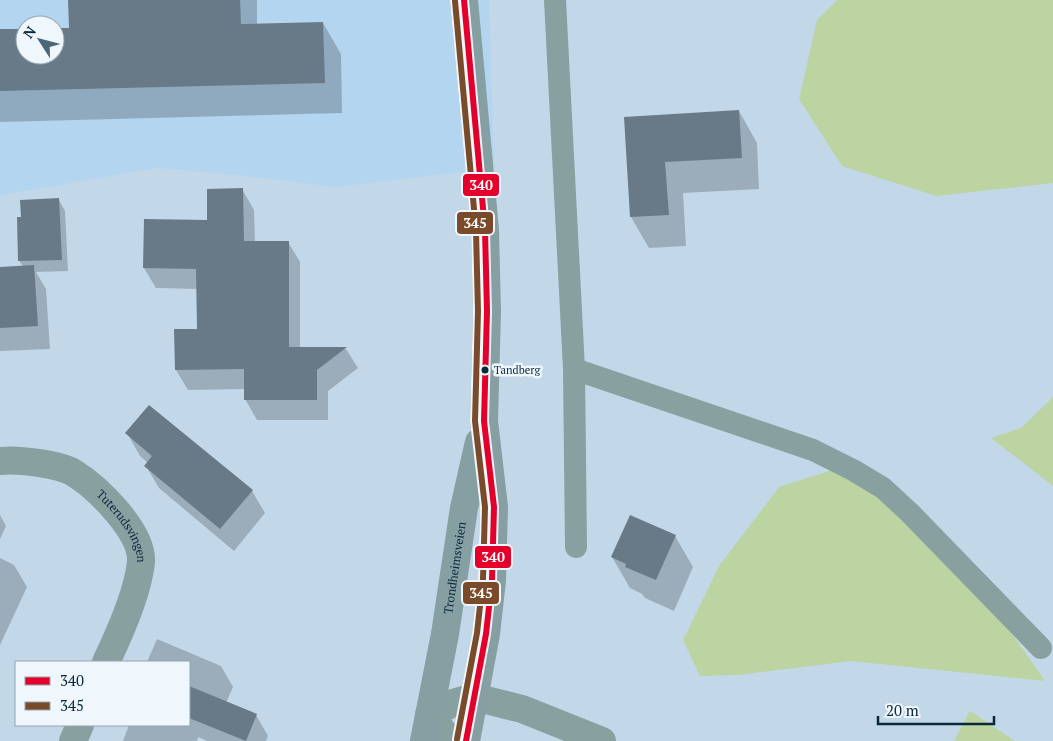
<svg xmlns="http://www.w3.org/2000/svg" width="1053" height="741" font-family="'PT Serif',serif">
  <rect width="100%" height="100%" fill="#c2d8e9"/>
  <path fill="#b3d5ef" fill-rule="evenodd" d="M 0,0 L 489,0 L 494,168 L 335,187 L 255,177 L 158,168 L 0,195 ZM 25,25 L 55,25 L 55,55 L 25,55 Z"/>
  <g fill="#bcd4a1">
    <path d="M 837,0 L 1053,0 L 1053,183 L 936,196 L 842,166 L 799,99 L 817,20 Z"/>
    <path d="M 1053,397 L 1053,486 L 991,438 L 1021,428 Z"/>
    <path d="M 845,466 L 976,582 L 1045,681 L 851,661 L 737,675 L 700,676 L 683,640 L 719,566 L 779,487 Z"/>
    <path d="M 970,711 L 1015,741 L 954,741 Z"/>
  </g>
  <g fill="#0003">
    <path d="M 70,0 L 257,0 L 257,25 L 323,23 L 341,54 L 342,113 L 0,122 L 0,31 L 25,30 L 25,55 L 55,55 L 55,29 L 70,29 Z"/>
    <path d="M 739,111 L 757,143 L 759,189 L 683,193 L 686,246 L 649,248 L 631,217 L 626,119 Z"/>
    <path d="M 242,189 L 254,210 L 255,242 L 288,242 L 300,262 L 300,349 L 346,349 L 358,368 L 328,391 L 328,420 L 257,420 L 245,399 L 245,389 L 188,390 L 176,370 L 198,330 L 198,289 L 156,288 L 144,268 L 145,221 L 209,221 Z"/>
    <path d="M 59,200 L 65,211 L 68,271 L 36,272 L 46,289 L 50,349 L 0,351 L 0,268 L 23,267 L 19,260 L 22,218 Z"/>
    <path d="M 127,433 L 252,491 L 265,513 L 234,551 L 159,488 L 146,466 L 148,463 L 140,456 Z"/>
    <path d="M 0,515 L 6,526 L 0,539 Z"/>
    <path d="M 675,536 L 693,567 L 674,611 L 645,598 L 642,594 L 630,588 L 612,557 Z"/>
    <path d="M 0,558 L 14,565 L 27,587 L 0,645 Z"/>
    <path d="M 157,639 L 221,666 L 233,687 L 226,703 L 256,715 L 268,736 L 266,741 L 207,741 L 198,737 L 197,741 L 123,741 L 129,725 L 189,725 L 189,662 L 147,662 Z"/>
  </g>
  <g fill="#687a87">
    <path d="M 68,0 L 240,0 L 241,24 L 323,22 L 325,83 L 0,91 L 0,29 L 25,29 L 25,55 L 55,55 L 55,28 L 69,28 Z"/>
    <path d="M 739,110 L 742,158 L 665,162 L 669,215 L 630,217 L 624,117 Z"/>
    <path d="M 243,188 L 244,241 L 289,241 L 289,347 L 347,347 L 317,370 L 317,400 L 244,400 L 244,369 L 175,370 L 174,329 L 197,329 L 196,269 L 143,268 L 144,219 L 207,220 L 207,189 Z"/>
    <path d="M 59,198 L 62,260 L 18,261 L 17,217 L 21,217 L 20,200 Z"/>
    <path d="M 34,265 L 38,326 L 0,328 L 0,267 Z"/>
    <path d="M 149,405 L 253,490 L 220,529 L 144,466 L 152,456 L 125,433 Z"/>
    <path d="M 630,515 L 676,535 L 656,580 L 625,567 L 626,564 L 611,557 Z"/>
    <path d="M 189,686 L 257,714 L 246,741 L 189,718 Z"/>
  </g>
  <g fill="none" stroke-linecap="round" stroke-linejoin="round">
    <g stroke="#89a0a1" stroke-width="22">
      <path d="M 555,0 L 574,369 L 576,547"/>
      <path d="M 574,369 L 813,450 L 853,470 L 883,488 L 910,513 L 1041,648"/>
    </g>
    <g stroke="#89a0a1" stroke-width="28">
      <path id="s1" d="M 0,461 C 18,459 59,464 74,473 C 98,488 143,532 141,562 C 138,592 119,635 106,662"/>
      <path d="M 73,741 L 80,725"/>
      <path d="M 457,741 L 446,735 L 429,715 L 453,703 L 474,697 L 522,709 L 602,741"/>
    </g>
    <g stroke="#869fa2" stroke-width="28">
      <path d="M 464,0 L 485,230 L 487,311 L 484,421 L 494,507 L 492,580 L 486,634 L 466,741"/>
      <path id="s2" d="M 424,741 L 445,634 L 464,508 L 479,442"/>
    </g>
    <g stroke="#f0f7fc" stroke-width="10">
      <path id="bus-1" d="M 464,0 L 485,230 L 487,311 L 484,421 L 494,507 L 492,580 L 486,634 L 466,741"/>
    </g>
    <g stroke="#f0f7fc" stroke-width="10">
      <path id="bus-2" d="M 455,1 L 476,231 L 478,311 L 475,421 L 485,507 L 483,579 L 477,633 L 457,739"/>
    </g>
    <use href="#bus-1" stroke="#e4002b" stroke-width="6"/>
    <use href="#bus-2" stroke="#7a4b2a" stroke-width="6"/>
  </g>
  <circle fill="#09283b" stroke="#f0f7fc" stroke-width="2" cx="485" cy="370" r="4.5"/>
  <g text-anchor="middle" stroke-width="5" stroke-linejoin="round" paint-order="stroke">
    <g font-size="11" fill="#09283b" stroke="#f0f7fc" text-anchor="start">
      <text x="494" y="374">Tandberg</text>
    </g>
    <g font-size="12" fill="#09283b" stroke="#f0f7fc">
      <text dy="4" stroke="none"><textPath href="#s1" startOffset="149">Tuterudsvingen</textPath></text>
      <text dy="4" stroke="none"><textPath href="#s2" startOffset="176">Trondheimsveien</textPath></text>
    </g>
  </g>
  <g stroke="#f0f7fc" stroke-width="2">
    <rect x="462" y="173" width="38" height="24" rx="5" fill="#e4002b"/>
    <rect x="456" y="211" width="38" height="24" rx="5" fill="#7a4b2a"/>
    <rect x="474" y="545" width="38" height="24" rx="5" fill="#e4002b"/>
    <rect x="462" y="581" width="38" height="24" rx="5" fill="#7a4b2a"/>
  </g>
  <g font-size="14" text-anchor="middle" font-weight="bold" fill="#fff">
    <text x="481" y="190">340</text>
    <text x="475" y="228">345</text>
    <text x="493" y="562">340</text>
    <text x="481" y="598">345</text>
  </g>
  <rect x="15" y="661" width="175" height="65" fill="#f0f7fc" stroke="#94a4af"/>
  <rect x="25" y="677" width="25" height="8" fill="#e4002b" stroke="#94a4af"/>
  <text x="60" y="686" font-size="15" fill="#09283b">340</text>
  <rect x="25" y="702" width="25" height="8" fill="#7a4b2a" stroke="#94a4af"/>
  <text x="60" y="711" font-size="15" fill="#09283b">345</text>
  <g transform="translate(40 40) rotate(306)"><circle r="24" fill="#f0f7fc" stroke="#94a4af"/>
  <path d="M0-4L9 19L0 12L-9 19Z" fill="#4a6678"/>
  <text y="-8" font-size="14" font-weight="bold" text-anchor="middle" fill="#09283b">N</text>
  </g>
  <path d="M878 716v8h116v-8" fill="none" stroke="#09283b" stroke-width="2.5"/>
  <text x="886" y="716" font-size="15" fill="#09283b" stroke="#f0f7fc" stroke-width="4" paint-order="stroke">20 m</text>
</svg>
